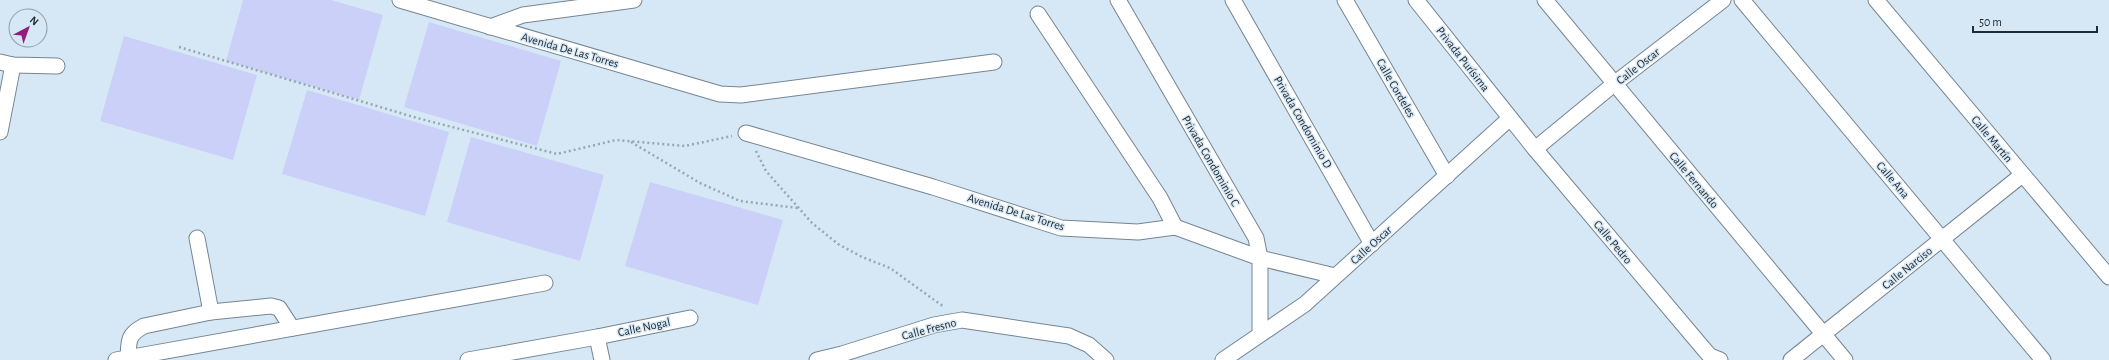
<svg xmlns="http://www.w3.org/2000/svg" width="2109" height="360" font-family="'Alegreya Sans',sans-serif">
<style>
.green{fill:#cbd0f9}
.lines{fill:none;stroke-linecap:round;stroke-linejoin:round}
.street-casing{stroke:#758592;stroke-width:17}
.path{stroke:#98a6b0;stroke-width:2.5;stroke-dasharray:2 3;stroke-linecap:butt}
.street{stroke:#fff;stroke-width:15}
.labels{text-anchor:middle;stroke-width:3;stroke-linejoin:round;paint-order:stroke}
.street-label{font-size:12px;fill:#242b30;stroke:#d6e8f6}
</style>
<rect width="100%" height="100%" fill="#d6e8f6"/>
<!-- green -->
<g class="green">
<polygon points="243,0 331,0 383,15 359,100 226,61"/>
<polygon points="429,22 561,61 537,146 404,107"/>
<polygon points="124,36 257,75 233,160 100,121"/>
<polygon points="307,90 449,132 425,216 282,174"/>
<polygon points="471,137 604,175 580,261 447,222"/>
<polygon points="650,182 783,220 758,305 625,266"/>
</g>
<g class="lines">
<defs>
<g id="street">
<polyline points="400,0 720,94 741,95 994,62"/>
<polyline points="1118,0 1256,238 1260,258 1260,334"/>
<polyline points="1233,0 1372,244"/>
<polyline points="1345,0 1447,176"/>
<polyline points="1416,0 1535,149 1703,348 1710,356 1720,360"/>
<polyline points="1545,0 1845,360"/>
<polyline points="1742,0 2043,360"/>
<polyline points="1876,0 2109,277"/>
<polyline points="1038,14 1160,198 1175,227"/>
<polyline points="490,27 523,15 634,0"/>
<polyline points="0,62 13,65 57,66"/>
<polyline points="0,132 13,65"/>
<polyline points="746,133 933,187 1061,228 1138,232 1175,227 1260,258 1335,276"/>
<polyline points="1535,149 1614,84 1723,0"/>
<polyline points="197,238 211,312"/>
<polyline points="597,337 602,360"/>
<path d="M128 358C129 341 127 335 144 326L211 312 271 306 279 308 292 328"/>
<polyline points="116,360 545,283"/>
<polyline points="468,360 597,337 690,318"/>
<polyline points="817,360 842,354 934,325 962,320 1069,336 1089,345 1106,360"/>
<polyline points="1223,360 1305,304 1509,119"/>
<polyline points="1791,360 2022,175"/>
</g>
</defs>
<!-- street casing -->
<use href="#street" class="street-casing"/>
<!-- path -->
<g class="path">
<polyline points="179,47 417,118 557,154 616,140 685,146 732,136"/>
<polyline points="631,142 700,183 740,201 798,208"/>
<polyline points="756,151 766,171 812,223 838,244 862,257 890,268 944,307"/>
</g>
<!-- street -->
<use href="#street" class="street"/>
</g>
<g class="labels">
<!-- street labels -->
<g class="street-label">
<text transform="translate(570 50) rotate(16)" y="4">Avenida De Las Torres</text>
<text transform="translate(1463 59) rotate(52)" y="4">Privada Purísima</text>
<text transform="translate(1638 66) rotate(-38)" y="4">Calle Oscar</text>
<text transform="translate(1396 88) rotate(60)" y="4">Calle Cordeles</text>
<text transform="translate(1303 122) rotate(60)" y="4">Privada Condominio D</text>
<text transform="translate(1992 139) rotate(50)" y="4">Calle Martín</text>
<text transform="translate(1211 161) rotate(60)" y="4">Privada Condominio C</text>
<text transform="translate(1694 180) rotate(50)" y="4">Calle Fernando</text>
<text transform="translate(1893 180) rotate(50)" y="4">Calle Ana</text>
<text transform="translate(1016 212) rotate(17)" y="4">Avenida De Las Torres</text>
<text transform="translate(1613 242) rotate(50)" y="4">Calle Pedro</text>
<text transform="translate(1371 245) rotate(-42)" y="4">Calle Oscar</text>
<text transform="translate(1907 268) rotate(-39)" y="4">Calle Narciso</text>
<text transform="translate(644 327) rotate(-12)" y="4">Calle Nogal</text>
<text transform="translate(929 329) rotate(-15)" y="4">Calle Fresno</text>
</g>
</g>
<!-- north arrow -->
<g transform="translate(28 28) rotate(41)"><circle r="19" fill="#d6e8f6" stroke="#8f9ca7"/>
<path d="M0-3L7 15L0 10L-7 15Z" fill="#951d79"/>
<text y="-6" font-size="11" font-weight="bold" text-anchor="middle" fill="#242b30">N</text>
</g>
<!-- scale -->
<path d="M1973 26v6h124v-6" fill="none" stroke="#242b30" stroke-width="2"/>
<text x="1979" y="26" font-size="12" fill="#242b30" stroke="#d6e8f6" stroke-width="3" paint-order="stroke">50 m</text>
</svg>
